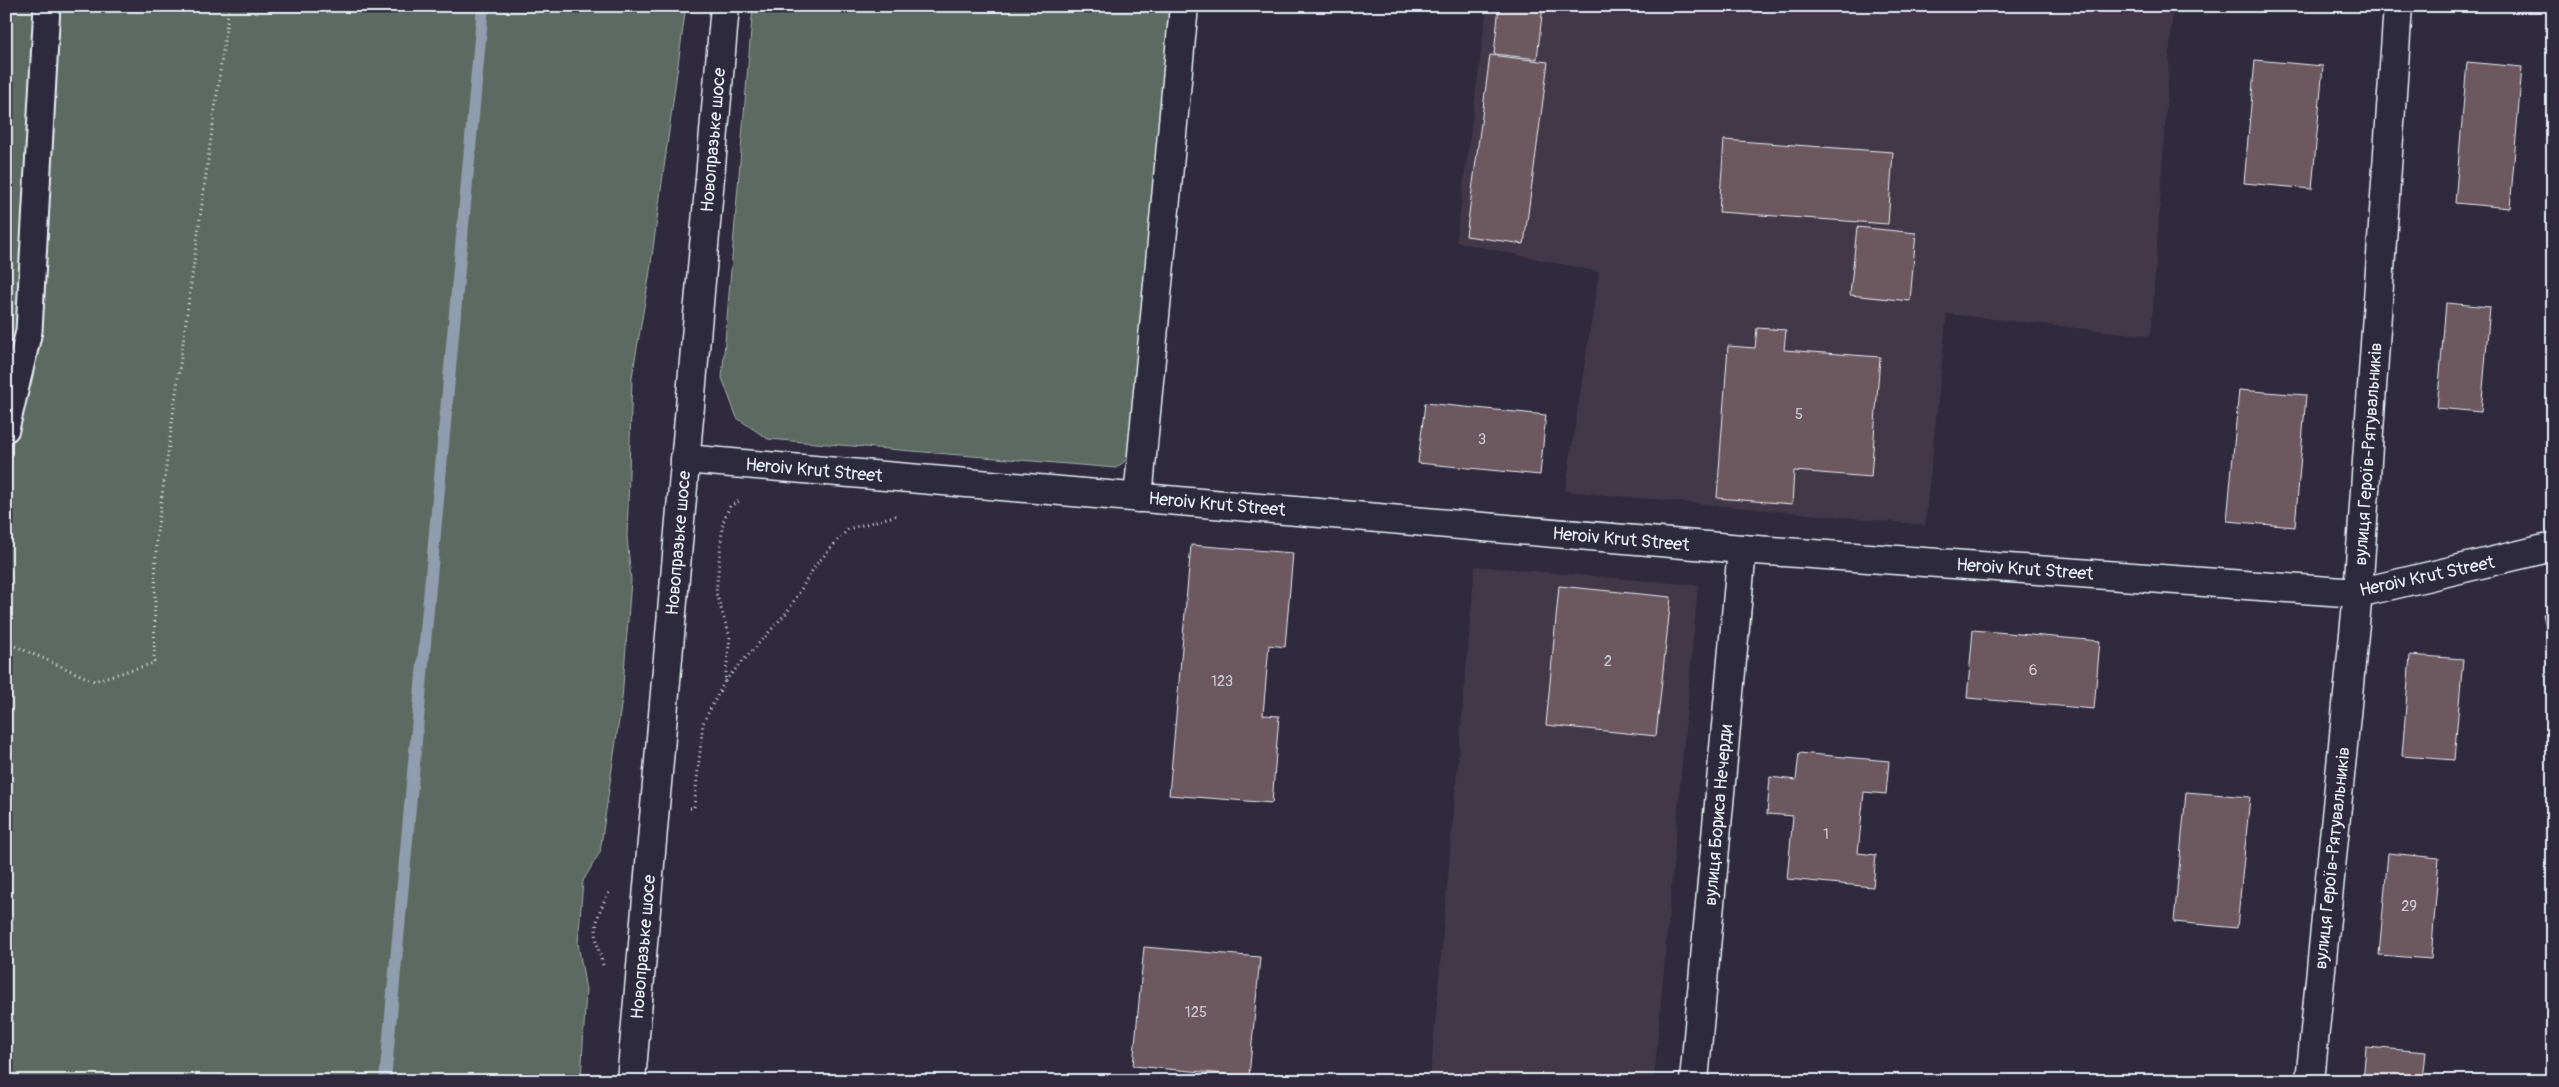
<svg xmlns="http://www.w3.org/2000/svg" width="2559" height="1087" font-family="Pangolin,sans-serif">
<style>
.built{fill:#423847}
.green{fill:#5b6b62;stroke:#a2aead}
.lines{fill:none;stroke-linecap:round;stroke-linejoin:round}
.stream{stroke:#8f9eaf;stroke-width:12}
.building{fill:#6e585e;stroke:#e8f1f8}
.lane-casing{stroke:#e8f1f8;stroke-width:29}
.street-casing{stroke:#e8f1f8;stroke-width:31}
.secondary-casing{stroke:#e8f1f8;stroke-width:31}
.path{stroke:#e8f1f8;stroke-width:3;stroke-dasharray:1 4;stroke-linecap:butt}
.lane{stroke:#2f2a3d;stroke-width:25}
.street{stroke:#2f2a3d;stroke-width:28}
.secondary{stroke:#2f2a3d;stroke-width:28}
.labels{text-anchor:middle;stroke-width:4;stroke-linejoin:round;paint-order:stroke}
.number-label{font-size:15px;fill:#cacbd2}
.street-label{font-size:18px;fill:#e8f1f8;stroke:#2f2a3d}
</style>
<rect width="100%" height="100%" fill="#2f2a3d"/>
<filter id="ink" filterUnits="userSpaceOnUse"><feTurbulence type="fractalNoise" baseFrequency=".02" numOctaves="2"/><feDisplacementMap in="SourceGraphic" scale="10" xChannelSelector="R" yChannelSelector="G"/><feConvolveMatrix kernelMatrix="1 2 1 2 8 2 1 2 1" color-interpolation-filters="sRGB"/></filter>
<g filter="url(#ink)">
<!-- built -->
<g class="built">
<polygon points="1487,6 2173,6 2151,336 1947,314 1925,525 1565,491 1599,272 1456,242"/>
<polygon points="1475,566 1698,585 1654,1081 1430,1081"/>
</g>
<!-- green -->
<g class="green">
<polygon points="6,6 686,6 649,278 632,377 627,537 631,580 622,699 600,852 583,881 578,943 586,990 581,1081 6,1081"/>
<polygon points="753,6 1171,6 1129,458 1116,468 768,439 737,418 722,378"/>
</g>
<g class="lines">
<!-- stream -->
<polyline class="stream" points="385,1081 483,6"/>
</g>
<!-- building -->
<g class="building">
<polygon points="1499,6 1543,6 1537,59 1494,54"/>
<polygon points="1490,55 1548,62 1524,244 1466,236"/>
<polygon points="2255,60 2323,66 2312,189 2244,183"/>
<polygon points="2467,62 2522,67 2510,208 2455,203"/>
<polygon points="1724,140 1893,152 1888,224 1719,212"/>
<polygon points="1857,227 1916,233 1910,301 1850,295"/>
<polygon points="2446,303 2490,307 2481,412 2437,408"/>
<polygon points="1757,328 1786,330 1784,350 1880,357 1871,477 1794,471 1792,504 1717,498 1728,346 1755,348"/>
<polygon points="2239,390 2306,395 2295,527 2227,521"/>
<polygon points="1425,403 1546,415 1540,475 1418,463"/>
<polygon points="1191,545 1293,553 1285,647 1269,645 1263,715 1279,716 1272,803 1169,795"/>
<polygon points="1559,586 1671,597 1656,736 1546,725"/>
<polygon points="2553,612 2553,659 2543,614"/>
<polygon points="1973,630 2100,641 2094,709 1967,698"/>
<polygon points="2410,655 2463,659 2454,760 2402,756"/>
<polygon points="1799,753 1889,761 1886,794 1864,792 1858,853 1876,855 1873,887 1787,879 1793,816 1767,814 1770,777 1796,780"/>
<polygon points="2186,792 2250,797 2237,928 2174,922"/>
<polygon points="2388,853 2439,858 2431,959 2379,955"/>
<polygon points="1144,947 1260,957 1249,1076 1133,1066"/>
<polygon points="2366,1047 2426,1052 2423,1081 2363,1081"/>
</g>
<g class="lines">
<defs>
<polyline id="lane" points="6,429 29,331 47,6"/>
<g id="street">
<polyline points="685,459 1742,549 2358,593 2553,547"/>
<polyline points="1138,498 1184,6"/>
<polyline points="1694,1081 1742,549"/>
<polyline points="2310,1081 2358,593 2398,6"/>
</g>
<polyline id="secondary" points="631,1081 725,6"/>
</defs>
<!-- lane casing -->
<use href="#lane" class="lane-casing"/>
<!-- street casing -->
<use href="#street" class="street-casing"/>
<!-- secondary casing -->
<use href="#secondary" class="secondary-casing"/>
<!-- path -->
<g class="path">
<polyline points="6,642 94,681 154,663 156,540 229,6"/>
<polyline points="725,681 788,611 815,566 848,529 898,515"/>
<polyline points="690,808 694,808 703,723 725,681 730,637 716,593 723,522 730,506 739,501"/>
<path d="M603 965C593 935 593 919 610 891"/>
</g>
<!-- lane -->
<use href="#lane" class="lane"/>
<!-- street -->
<use href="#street" class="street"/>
<!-- secondary -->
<use href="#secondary" class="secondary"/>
</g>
</g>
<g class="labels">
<!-- number labels -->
<g class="number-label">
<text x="1799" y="419">5</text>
<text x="1482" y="444">3</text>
<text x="1608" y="666">2</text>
<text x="2033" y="675">6</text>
<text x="1222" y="686">123</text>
<text x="1826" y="839">1</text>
<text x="2409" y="911">29</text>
<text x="1196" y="1017">125</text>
</g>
<!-- street labels -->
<g class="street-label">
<text transform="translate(713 140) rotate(-85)" y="6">Новопразьке шосе</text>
<text transform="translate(2368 454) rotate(-86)" y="6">вулиця Героїв-Рятувальників</text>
<text transform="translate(814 470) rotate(5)" y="6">Heroiv Krut Street</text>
<text transform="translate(1217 504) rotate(5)" y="6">Heroiv Krut Street</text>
<text transform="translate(1621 539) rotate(5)" y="6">Heroiv Krut Street</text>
<text transform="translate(678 543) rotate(-85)" y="6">Новопразьке шосе</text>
<text transform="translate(2025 569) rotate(4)" y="6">Heroiv Krut Street</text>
<text transform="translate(2427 576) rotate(-12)" y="6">Heroiv Krut Street</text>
<text transform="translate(1718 815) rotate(-85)" y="6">вулиця Бориса Нечерди</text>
<text transform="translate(2332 858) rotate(-84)" y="6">вулиця Героїв-Рятувальників</text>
<text transform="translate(643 947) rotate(-85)" y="6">Новопразьке шосе</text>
</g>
</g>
<!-- margin -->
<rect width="2559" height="1087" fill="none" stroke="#2f2a3d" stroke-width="25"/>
<rect x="12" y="12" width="2534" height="1062" fill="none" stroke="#e8f1f8" stroke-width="2" filter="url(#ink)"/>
</svg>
